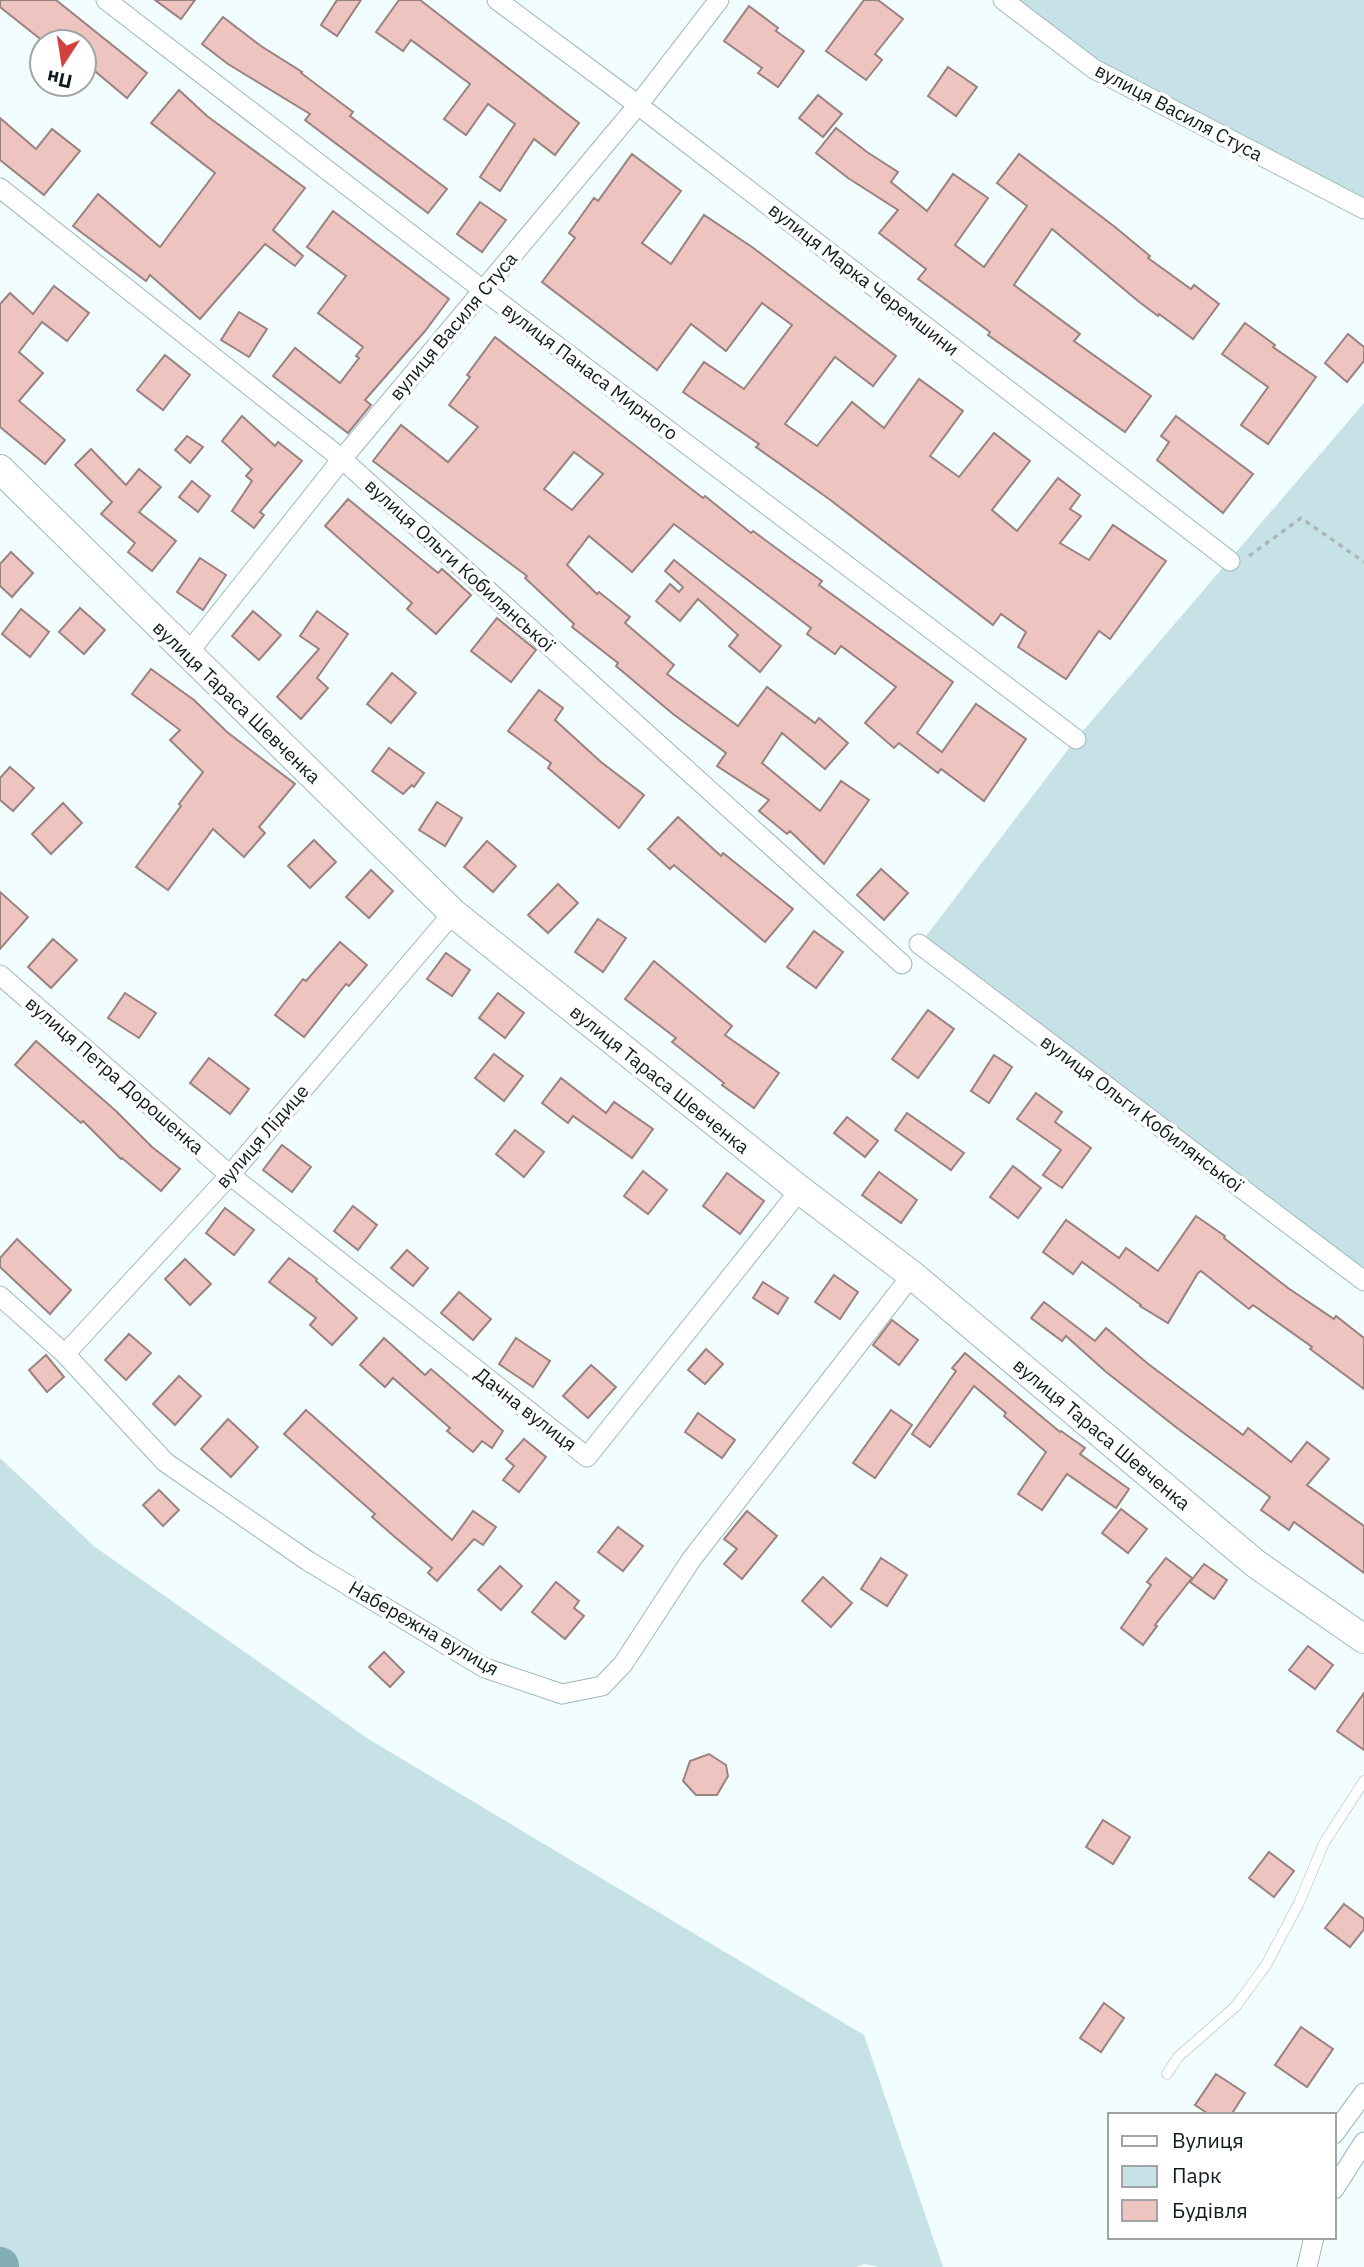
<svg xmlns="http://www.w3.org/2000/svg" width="1364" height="2267" font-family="'IBM Plex Sans',sans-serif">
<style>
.green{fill:#c7e2e6}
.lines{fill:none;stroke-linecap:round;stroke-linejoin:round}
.river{stroke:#83aeb4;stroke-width:38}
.building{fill:#edc4bf;stroke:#9a827f;stroke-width:2;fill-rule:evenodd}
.lane-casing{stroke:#9db8bc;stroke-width:11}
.street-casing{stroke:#9db8bc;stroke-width:21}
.secondary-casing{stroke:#9db8bc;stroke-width:30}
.path{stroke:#adb7b9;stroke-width:3.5;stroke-dasharray:5 5;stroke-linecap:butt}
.lane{stroke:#fff;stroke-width:10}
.street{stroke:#fff;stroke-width:19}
.secondary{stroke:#fff;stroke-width:28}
.labels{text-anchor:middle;stroke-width:7;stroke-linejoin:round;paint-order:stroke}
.street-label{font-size:19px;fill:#111b1d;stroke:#fff}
</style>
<rect width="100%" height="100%" fill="#f2fdff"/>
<!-- green -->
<g class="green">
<polygon points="1003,0 1364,0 1364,209 1094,69"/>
<polygon points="1364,403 1364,1281 920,944 1076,739"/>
<polygon points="0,1458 95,1547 370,1740 864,2035 943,2267 879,2267 864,2264 856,2267 0,2267"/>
</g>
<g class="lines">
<!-- river -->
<polyline class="river" points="0,2266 0,2267"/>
</g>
<!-- building -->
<g class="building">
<polygon points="0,0 56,0 147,73 127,98 84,62 84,42 44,42 0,7"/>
<polygon points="155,0 195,0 181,19"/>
<polygon points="337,0 361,0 337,36 321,25"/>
<polygon points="399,0 420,0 579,123 555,155 534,139 500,191 480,177 515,124 488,104 466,135 444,119 470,84 411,40 403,51 376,32"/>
<polygon points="864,0 878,0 903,19 875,54 882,60 866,80 826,51"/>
<polygon points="749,6 778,28 776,31 804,51 778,87 758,73 762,68 724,41"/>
<polygon points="223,17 261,46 302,72 301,73 353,112 350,116 447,189 428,213 305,120 310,114 228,64 202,44"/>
<polygon points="948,67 977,87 956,116 928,96"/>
<polygon points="179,90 207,116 305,188 273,230 303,256 295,266 265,244 200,319 150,275 146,281 73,226 98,194 160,247 215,173 151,123"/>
<polygon points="818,95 842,114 823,137 799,118"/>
<polygon points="0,118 36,149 52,129 80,151 44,195 0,160"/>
<polygon points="836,128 867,152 898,172 891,182 927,211 953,174 988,198 955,245 984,267 1027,206 997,183 1019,154 1115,227 1150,256 1148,258 1191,289 1194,285 1219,304 1193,339 1159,314 1158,316 1138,301 1052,229 1014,285 1080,334 1074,341 1151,396 1125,432 988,335 990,332 918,279 926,269 879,233 898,210 848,178 816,153"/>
<polygon points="632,154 681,191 642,243 671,264 704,215 752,247 896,356 873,386 835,357 785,424 817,446 852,402 884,428 919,379 963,411 930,456 959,477 994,433 1030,461 992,510 1017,531 1058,478 1080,495 1070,509 1081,516 1060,543 1089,560 1113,525 1166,561 1110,639 1099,631 1066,679 1018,647 1026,632 1001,614 993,625 829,499 756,447 759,444 683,392 704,362 744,389 792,325 762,303 726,351 691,324 657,370 542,282 575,238 569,233 594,198 598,201"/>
<polygon points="480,202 506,220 482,252 457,234"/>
<polygon points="333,211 449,299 425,331 365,400 371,405 348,433 273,376 295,348 340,383 359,358 356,356 363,347 318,313 346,276 307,247"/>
<polygon points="54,286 89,313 67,341 42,322 19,352 43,373 19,401 65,440 45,464 0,427 0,304 10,293 33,314"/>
<polygon points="239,312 267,329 249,357 221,340"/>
<polygon points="1245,323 1275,345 1273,347 1316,377 1268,444 1241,425 1268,387 1222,354"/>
<polygon points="1348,334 1364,347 1364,361 1347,382 1325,363"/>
<path d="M495 337 703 498 705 496 751 533 753 531 791 559 822 581 819 585 953 682 917 733 942 752 976 704 1026 739 984 801 941 769 938 773 899 743 894 748 865 723 896 687 841 646 835 654 807 634 811 628 674 524 632 572 589 536 567 565 597 594 599 592 630 617 625 623 674 665 667 674 738 726 767 687 815 723 819 718 848 743 825 769 782 733 762 763 820 811 841 781 869 800 824 864 790 831 787 834 759 811 769 800 717 766 726 753 673 714 616 666 618 663 572 627 574 624 525 578 527 576 373 461 401 425 448 462 478 427 449 405 470 377 467 375ZM574 452 603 474 572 510 544 489Z"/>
<polygon points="165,355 190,375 163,410 137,390"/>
<polygon points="242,416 275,446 278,442 302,461 260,512 264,515 254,528 232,511 252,481 246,476 252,469 222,441"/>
<polygon points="1176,416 1253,474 1223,513 1157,460 1169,442 1161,436"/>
<polygon points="187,436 203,447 190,463 175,450"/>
<polygon points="91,449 126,485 139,469 161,487 139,512 176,541 152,571 128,552 135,543 101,514 112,502 75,465"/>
<polygon points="192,481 210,496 198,512 179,497"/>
<polygon points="348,499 438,573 442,569 471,595 436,634 407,609 412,603 325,526"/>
<polygon points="11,552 33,573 12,597 0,586 0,564"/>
<polygon points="200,558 226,575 203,610 177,592"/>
<polygon points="674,560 781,646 760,672 729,646 738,635 698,599 680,621 656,601 670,584 679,592 683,587 665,571"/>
<polygon points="80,608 105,630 84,654 59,632"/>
<polygon points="21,609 49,632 30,657 2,634"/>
<polygon points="253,611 281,635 259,660 232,636"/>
<polygon points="317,611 348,634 317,678 328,688 301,719 277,697 319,649 300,636"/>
<polygon points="497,618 536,650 511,682 471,651"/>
<polygon points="151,669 194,700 227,732 295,784 259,827 265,833 244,857 213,829 168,890 136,867 181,806 179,804 203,772 170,740 180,730 132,694"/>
<polygon points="392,673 416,693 391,723 367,704"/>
<polygon points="539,690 563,708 555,720 601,762 644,795 619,828 548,768 551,763 508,731"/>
<polygon points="389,748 424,773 414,787 412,785 403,794 372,771"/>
<polygon points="10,767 34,788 13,811 0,800 0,778"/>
<polygon points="437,802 462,818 445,846 419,830"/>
<polygon points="63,803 82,823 51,854 32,834"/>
<polygon points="678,817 721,856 723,853 793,909 765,942 674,865 670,869 648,849"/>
<polygon points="314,840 336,862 310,888 288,866"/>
<polygon points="487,841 516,866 493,892 464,867"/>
<polygon points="881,869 908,893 884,920 857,895"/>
<polygon points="371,870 393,891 369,918 346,897"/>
<polygon points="558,884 578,903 548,933 528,915"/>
<polygon points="0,892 28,917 0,949"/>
<polygon points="598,919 626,938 603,972 575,952"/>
<polygon points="814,931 843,952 816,988 787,967"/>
<polygon points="53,939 77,960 51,988 28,967"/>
<polygon points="340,942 367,965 349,986 346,984 304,1037 275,1015 303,979 306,981"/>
<polygon points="446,953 470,970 452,996 427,979"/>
<polygon points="654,961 732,1026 725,1035 779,1073 754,1108 722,1085 724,1083 672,1042 676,1038 625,999"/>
<polygon points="125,993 156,1013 139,1038 108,1018"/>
<polygon points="498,993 524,1013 505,1038 479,1018"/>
<polygon points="928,1010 954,1029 918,1078 892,1059"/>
<polygon points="36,1041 116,1111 152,1147 180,1169 161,1191 122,1158 121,1159 83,1121 81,1123 15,1065"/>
<polygon points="494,1054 523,1076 504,1101 475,1078"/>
<polygon points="994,1055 1012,1067 989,1103 971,1091"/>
<polygon points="209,1058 249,1089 230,1114 190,1083"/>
<polygon points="561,1078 606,1113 614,1102 653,1129 632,1158 573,1116 568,1123 542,1103"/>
<polygon points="1036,1093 1062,1112 1055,1122 1091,1148 1062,1188 1043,1175 1061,1150 1017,1119"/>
<polygon points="907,1113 964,1153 951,1170 895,1130"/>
<polygon points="847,1117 878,1141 865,1157 834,1133"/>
<polygon points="515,1130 544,1152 524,1177 496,1154"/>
<polygon points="282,1145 311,1167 292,1192 263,1170"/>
<polygon points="1013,1166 1041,1188 1018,1218 990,1197"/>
<polygon points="643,1171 667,1190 648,1214 624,1196"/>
<polygon points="879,1172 917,1200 901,1223 862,1195"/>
<polygon points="727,1173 764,1201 740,1234 703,1206"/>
<polygon points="353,1206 377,1225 358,1250 334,1231"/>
<polygon points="225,1208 254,1230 234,1255 206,1233"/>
<polygon points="1196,1216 1225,1236 1224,1238 1288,1288 1334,1319 1336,1316 1364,1338 1364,1389 1310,1349 1312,1347 1253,1305 1249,1309 1201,1271 1198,1273 1168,1323 1140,1306 1141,1305 1082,1262 1073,1274 1043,1252 1066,1220 1119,1258 1126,1248 1158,1271"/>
<polygon points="17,1239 71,1290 50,1314 0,1267 0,1258"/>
<polygon points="407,1250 428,1268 413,1286 391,1268"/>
<polygon points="289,1258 317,1279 316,1281 357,1318 332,1345 310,1325 316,1318 269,1282"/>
<polygon points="185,1259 211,1284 190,1305 165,1279"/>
<polygon points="834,1275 858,1292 840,1319 815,1302"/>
<polygon points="763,1282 788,1298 778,1314 753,1298"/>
<polygon points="459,1292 491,1319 473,1340 441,1313"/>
<polygon points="1044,1302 1095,1341 1106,1328 1147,1363 1243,1435 1248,1428 1291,1462 1307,1442 1329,1459 1307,1485 1364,1526 1364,1573 1294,1522 1289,1530 1261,1510 1270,1497 1177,1428 1105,1371 1066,1336 1062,1341 1031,1318"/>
<polygon points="892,1320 918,1340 899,1365 873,1345"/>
<polygon points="129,1334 151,1353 126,1380 105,1360"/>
<polygon points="384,1338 425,1375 431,1369 503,1431 492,1448 482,1441 473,1452 447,1431 450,1428 393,1378 385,1387 360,1365"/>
<polygon points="516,1338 550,1361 533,1387 499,1364"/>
<polygon points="706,1349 723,1364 705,1384 688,1370"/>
<polygon points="965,1353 1060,1432 1061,1431 1085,1448 1080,1454 1129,1489 1116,1508 1067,1474 1042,1510 1018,1494 1046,1452 1004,1416 1006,1413 974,1386 930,1447 912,1434 956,1371 952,1368"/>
<polygon points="46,1355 64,1377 47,1392 29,1370"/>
<polygon points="591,1365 616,1387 588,1418 563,1396"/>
<polygon points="179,1376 201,1396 175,1425 153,1404"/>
<polygon points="306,1410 452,1540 473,1511 496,1527 483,1545 474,1539 437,1581 428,1573 432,1568 396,1538 372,1517 375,1514 284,1434"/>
<polygon points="891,1410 912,1425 875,1478 853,1463"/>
<polygon points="698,1413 735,1440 722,1458 685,1432"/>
<polygon points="228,1419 258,1447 231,1477 201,1449"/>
<polygon points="524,1439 546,1457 519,1492 503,1480 514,1466 506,1459"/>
<polygon points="159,1490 179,1510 163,1526 143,1505"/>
<polygon points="1121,1509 1147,1529 1128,1553 1102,1533"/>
<polygon points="747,1511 777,1536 742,1579 724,1564 737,1549 724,1539"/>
<polygon points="618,1527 643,1546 623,1571 598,1552"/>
<polygon points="881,1558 907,1575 887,1606 861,1589"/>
<polygon points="1166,1558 1192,1578 1155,1625 1157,1626 1143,1645 1121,1628 1151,1585 1147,1582"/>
<polygon points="1204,1564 1227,1580 1214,1599 1190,1582"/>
<polygon points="500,1566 522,1586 501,1610 478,1590"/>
<polygon points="823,1577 852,1603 831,1627 802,1601"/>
<polygon points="556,1582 579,1601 574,1608 584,1616 565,1639 532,1612"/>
<polygon points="1308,1646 1333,1665 1315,1689 1289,1670"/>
<polygon points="384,1652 404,1672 390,1687 369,1667"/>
<polygon points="1364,1693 1364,1750 1337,1731"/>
<polygon points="709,1754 726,1765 728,1776 717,1795 696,1795 683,1781 690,1761"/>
<polygon points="1103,1820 1130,1837 1113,1864 1086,1847"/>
<polygon points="1269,1852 1294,1871 1274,1897 1249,1878"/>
<polygon points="1344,1904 1364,1919 1364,1929 1350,1947 1325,1928"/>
<polygon points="1104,2003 1124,2018 1101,2052 1080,2038"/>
<polygon points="1301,2027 1333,2049 1307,2087 1275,2065"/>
<polygon points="1216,2074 1245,2093 1231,2115 1210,2115 1195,2105"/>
</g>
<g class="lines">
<defs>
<polyline id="lane" points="1167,2074 1178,2057 1236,2006 1266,1965 1299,1903 1324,1843 1364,1781"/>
<g id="street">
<polyline points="106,0 483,290 1076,739"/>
<polyline points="497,0 638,105 1230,561"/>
<polyline points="1003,0 1094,69 1364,209"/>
<polyline points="0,188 342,459 902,964"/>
<polyline points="188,653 342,459 638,105 719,0"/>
<polyline points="919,944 1364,1281"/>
<polyline points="0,975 230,1175 587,1457 800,1190"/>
<polyline points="0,1296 65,1354 165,1462 308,1561 485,1668 562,1694 602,1686 623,1664 691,1560 912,1275"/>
<polyline points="65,1354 230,1175 453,913"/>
<polyline points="1334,2134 1364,2093"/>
<polyline points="1334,2189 1364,2142"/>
<polyline points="1307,2267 1314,2237"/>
</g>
<polyline id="secondary" points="0,469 453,913 800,1190 912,1275 1256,1564 1364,1639"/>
</defs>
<!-- lane casing -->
<use href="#lane" class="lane-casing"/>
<!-- street casing -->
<use href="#street" class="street-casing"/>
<!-- secondary casing -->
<use href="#secondary" class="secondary-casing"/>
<!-- path -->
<polyline class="path" points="1249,556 1301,518 1364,562"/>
<!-- lane -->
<use href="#lane" class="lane"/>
<!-- street -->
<use href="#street" class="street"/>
<!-- secondary -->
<use href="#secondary" class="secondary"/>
</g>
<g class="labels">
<!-- street labels -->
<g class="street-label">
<text transform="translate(1179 112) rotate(28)" y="7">вулиця Василя Стуса</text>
<text transform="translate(864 279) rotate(38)" y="7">вулиця Марка Черемшини</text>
<text transform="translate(453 326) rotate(-50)" y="7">вулиця Василя Стуса</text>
<text transform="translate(590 371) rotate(37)" y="7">вулиця Панаса Мирного</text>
<text transform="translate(460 565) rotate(42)" y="7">вулиця Ольги Кобилянської</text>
<text transform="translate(237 702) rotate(44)" y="7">вулиця Тараса Шевченка</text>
<text transform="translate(115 1075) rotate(41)" y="7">вулиця Петра Дорошенка</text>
<text transform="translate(660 1079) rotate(39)" y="7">вулиця Тараса Шевченка</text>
<text transform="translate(1142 1113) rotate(37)" y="7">вулиця Ольги Кобилянської</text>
<text transform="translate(262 1136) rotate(-49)" y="7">вулиця Лідице</text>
<text transform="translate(526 1409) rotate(38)" y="7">Дачна вулиця</text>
<text transform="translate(1102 1434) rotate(40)" y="7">вулиця Тараса Шевченка</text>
<text transform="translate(424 1628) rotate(30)" y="7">Набережна вулиця</text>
</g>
</g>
<!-- legend -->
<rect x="1108" y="2113" width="228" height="126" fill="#ffffff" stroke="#a0a4a5" stroke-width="2"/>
<rect x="1122" y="2136" width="35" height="10" fill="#ffffff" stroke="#a0a4a5" stroke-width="2"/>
<text x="1172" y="2148" font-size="21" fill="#111b1d">Вулиця</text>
<rect x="1122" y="2166" width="35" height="21" fill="#c7e2e6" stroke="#a0a4a5" stroke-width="2"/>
<text x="1172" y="2183" font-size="21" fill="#111b1d">Парк</text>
<rect x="1122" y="2200" width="35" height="21" fill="#edc4bf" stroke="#a0a4a5" stroke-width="2"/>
<text x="1172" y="2218" font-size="21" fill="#111b1d">Будівля</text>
<!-- north arrow -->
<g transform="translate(63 63) rotate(192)"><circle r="33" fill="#ffffff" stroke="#a0a4a5" stroke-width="2"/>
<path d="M0-5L12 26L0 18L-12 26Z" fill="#d1423d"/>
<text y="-10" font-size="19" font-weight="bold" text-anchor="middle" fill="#111b1d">Пн</text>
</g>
</svg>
